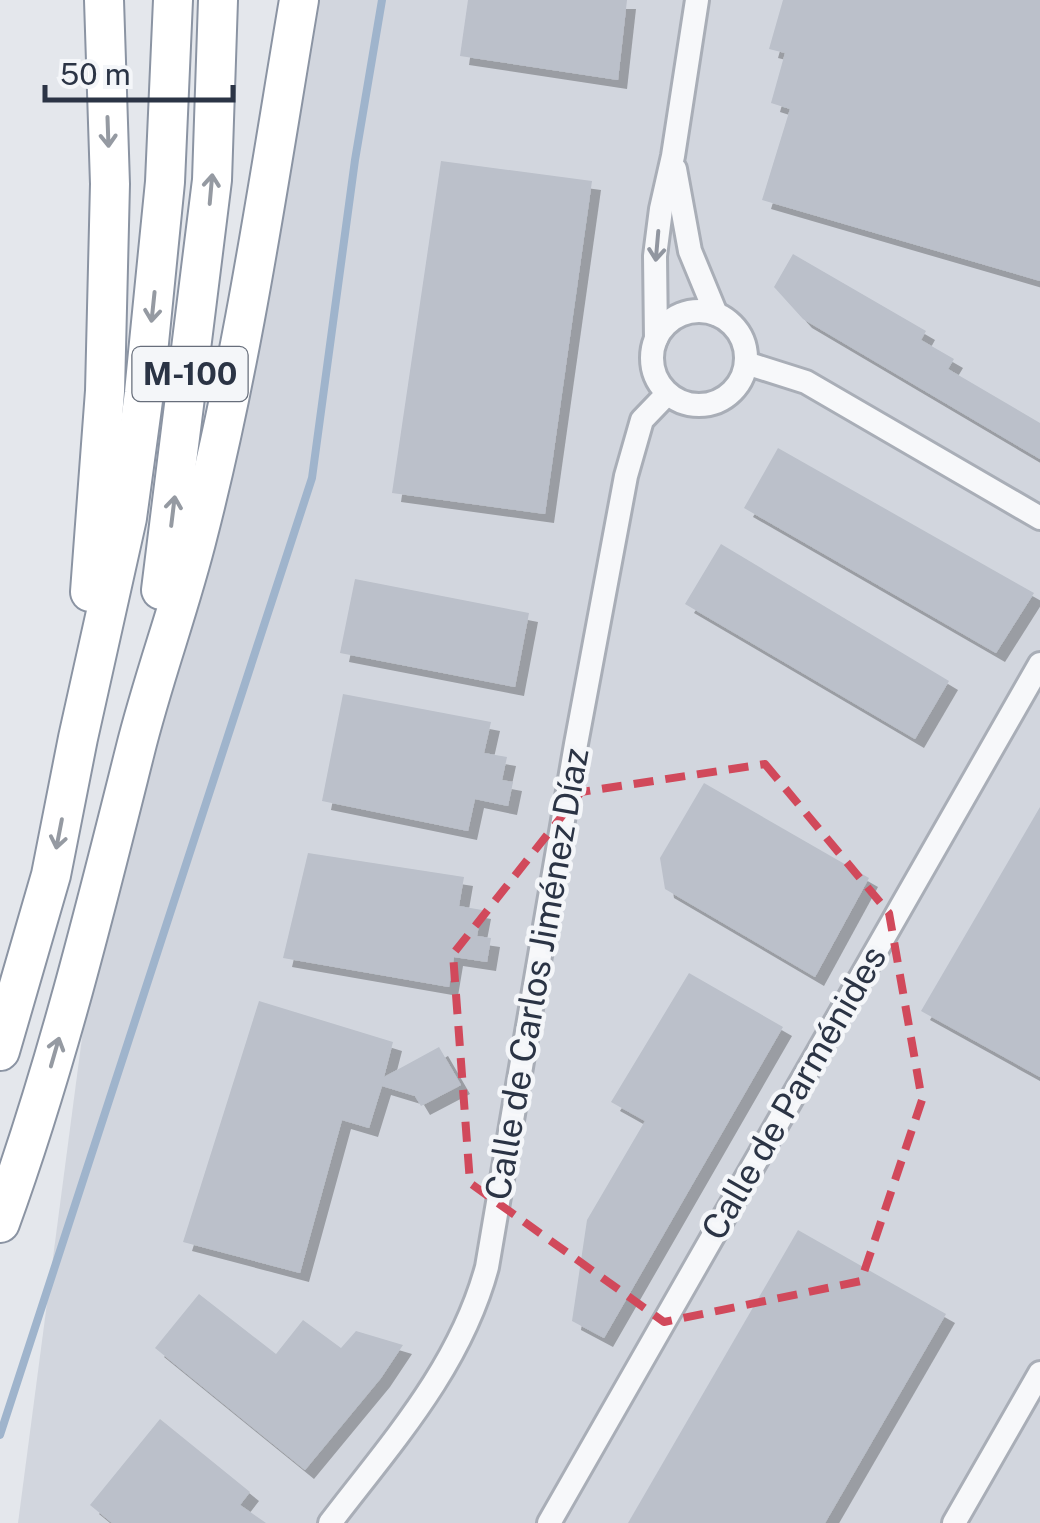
<svg xmlns="http://www.w3.org/2000/svg" width="1040" height="1523" font-family="'Public Sans',sans-serif">
<style>
.built{fill:#d2d6de}
.lines{fill:none;stroke-linecap:round;stroke-linejoin:round}
.stream{stroke:#9fb4cc;stroke-width:8}
.building{fill:#bbc0ca;filter:url(#shadow)}
.minor-casing{stroke:#a9aeb7;stroke-width:28}
.trunk-casing{stroke:#8b94a3;stroke-width:42}
.minor{stroke:#f7f8fa;stroke-width:22}
.trunk{stroke:#fff;stroke-width:38}
.oneway{stroke:#959aa2}
.oneway2{stroke:#9196a0}
.marked{fill:none;stroke:#d1495b;stroke-width:8;stroke-dasharray:20 12;stroke-linejoin:round}
.labels{text-anchor:middle;stroke-width:9;stroke-linejoin:round;paint-order:stroke}
.shield{fill:#f4f6f9;stroke:#676e7b;stroke-width:2.5}
.shield-label{font-size:32px;font-weight:bold;fill:#2b3445}
.street-label{font-size:35px;fill:#2b3445;stroke:#f4f6f9}
</style>
<defs>
<filter id="shadow"><feDropShadow dx="9" dy="9" stdDeviation="0" flood-color="#0004"/></filter>
</defs>
<rect width="100%" height="100%" fill="#e4e7ec"/>
<!-- built -->
<polygon class="built" points="299,0 1040,0 1040,1523 18,1523 102,886"/>
<g class="lines">
<!-- stream -->
<polyline class="stream" points="0,1435 312,478 355,160 382,0"/>
</g>
<!-- building -->
<g class="building">
<polygon points="468,0 627,0 618,80 460,56"/>
<polygon points="783,0 1040,0 1040,281 762,200 790,109 771,103 785,53 769,49"/>
<polygon points="441,161 592,181 545,514 392,493"/>
<polygon points="793,254 926,331 921,340 954,359 948,369 1040,423 1040,459 803,319 774,287"/>
<polygon points="778,448 1034,593 996,653 744,508"/>
<polygon points="721,544 949,681 915,739 685,604"/>
<polygon points="355,579 529,613 515,687 340,653"/>
<polygon points="343,694 491,722 484,753 507,757 502,780 513,782 508,806 475,799 468,831 322,801"/>
<polygon points="704,783 869,878 815,977 665,889 660,858"/>
<polygon points="1040,807 1040,1077 921,1011"/>
<polygon points="308,853 464,877 459,906 482,910 477,936 491,938 487,962 454,957 449,987 283,958"/>
<polygon points="689,973 783,1027 604,1338 572,1321 587,1220 645,1121 611,1102"/>
<polygon points="259,1001 393,1042 384,1077 439,1047 461,1085 421,1106 415,1096 382,1086 369,1128 342,1120 300,1273 183,1242"/>
<polygon points="798,1230 946,1314 825,1523 628,1523"/>
<polygon points="199,1294 276,1354 303,1320 341,1348 356,1331 403,1345 381,1378 305,1470 155,1348"/>
<polygon points="160,1419 250,1492 240,1505 266,1523 112,1523 90,1505"/>
</g>
<g class="lines">
<defs>
<g id="minor">
<polyline points="675,169 690,251 716,314"/>
<circle cx="699" cy="358" r="47"/>
<polyline points="656,339 655,256 661,209 673,156 697,0"/>
<polyline points="746,363 806,382 1040,518"/>
<path d="M330 1523C392 1442 460 1367 487 1267L576 744 626 476 642 420 667 394"/>
<polyline points="549,1523 1040,664"/>
<polyline points="954,1523 1040,1373"/>
</g>
<g id="trunk">
<polyline points="161,590 212,180 218,0"/>
<polyline points="90,592 105,391 110,184 104,0"/>
<polyline points="0,1051 51,875 78,738 127,518 144,393 165,182 173,0"/>
<path d="M0 1223C56 1069 95 910 135 751 153 678 180 607 198 534 243 359 269 178 299 0"/>
</g>
</defs>
<!-- minor casing -->
<use href="#minor" class="minor-casing"/>
<!-- trunk casing -->
<use href="#trunk" class="trunk-casing"/>
<!-- minor -->
<use href="#minor" class="minor"/>
<!-- trunk -->
<use href="#trunk" class="trunk"/>
</g>
<!-- one-way arrows -->
<defs><path id="oneway-shaft" d="M-6 0H5M1.5-3L5.5 0L1.5 3" fill="none" stroke-width="1.6" stroke-linecap="round" stroke-linejoin="round" transform="scale(2.5)"/></defs>
<g class="oneway">
<use href="#oneway-shaft" transform="translate(108 132) rotate(88)"/>
<use href="#oneway-shaft" transform="translate(211 189) rotate(-85)"/>
<use href="#oneway-shaft" transform="translate(153 307) rotate(96)"/>
<use href="#oneway-shaft" transform="translate(173 511) rotate(-83)"/>
<use href="#oneway-shaft" transform="translate(59 834) rotate(101)"/>
<use href="#oneway-shaft" transform="translate(55 1052) rotate(-74)"/>
</g>
<use class="oneway2" href="#oneway-shaft" transform="translate(657 246) rotate(95)"/>
<!-- marked area -->
<path class="marked" d="M765 764 889 913 922 1100 861 1281 664 1322 470 1183 453 954 581 792Z"/>
<g class="labels">
<!-- shield labels -->
<rect class="shield" x="132.5" y="347" width="115" height="54" rx="8"/>
<g class="shield-label">
<text x="190" y="385">M-100</text>
</g>
<!-- street labels -->
<g class="street-label">
<text transform="translate(537 974) rotate(-80)" y="12">Calle de Carlos Jiménez Díaz</text>
<text transform="translate(794 1093) rotate(-60)" y="12">Calle de Parménides</text>
</g>
</g>
<!-- scale -->
<path d="M45 85v15h188v-15" fill="none" stroke="#2b3445" stroke-width="5"/>
<text x="60" y="85" font-size="30" fill="#2b3445" stroke="#f4f6f9" stroke-width="8" paint-order="stroke">50 m</text>
</svg>
